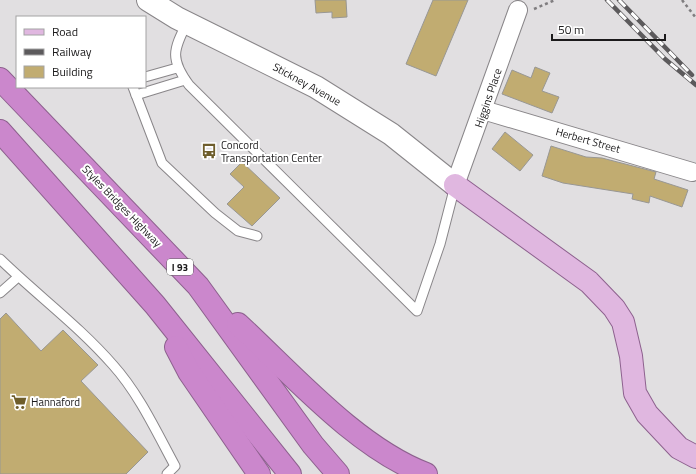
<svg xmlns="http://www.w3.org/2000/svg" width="696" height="474" font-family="'Titillium Web',sans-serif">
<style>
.building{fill:#c1ac71;stroke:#989794}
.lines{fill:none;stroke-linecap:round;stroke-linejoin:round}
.lane-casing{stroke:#898689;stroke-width:11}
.street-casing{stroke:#898689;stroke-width:20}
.secondary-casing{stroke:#898689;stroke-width:24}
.primary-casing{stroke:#8d618e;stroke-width:24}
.highway-casing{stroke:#8d618e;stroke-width:24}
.path{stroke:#7f7d7f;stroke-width:2.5;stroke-dasharray:3 3;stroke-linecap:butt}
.lane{stroke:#fff;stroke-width:9}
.street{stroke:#fff;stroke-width:18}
.secondary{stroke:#fff;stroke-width:22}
.primary{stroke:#e0b7e0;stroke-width:22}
.highway{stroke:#cb87cc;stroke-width:22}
.rail-casing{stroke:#5c5a5c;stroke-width:4.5}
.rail{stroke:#fff;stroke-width:3;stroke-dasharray:9;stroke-linecap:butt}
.labels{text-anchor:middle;stroke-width:4;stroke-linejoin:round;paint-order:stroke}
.shield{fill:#fff;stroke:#5f5f5f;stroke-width:1}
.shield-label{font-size:10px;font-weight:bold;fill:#1b1a1b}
.street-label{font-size:11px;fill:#1b1a1b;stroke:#fff}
.poi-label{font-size:11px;fill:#1b1a1b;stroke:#fff;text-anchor:start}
</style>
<rect width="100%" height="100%" fill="#e1dfe1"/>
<!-- building -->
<g class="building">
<polygon points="315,0 346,0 347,17 332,18 332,12 316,13"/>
<polygon points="433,0 468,0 436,76 406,64"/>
<polygon points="535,67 550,73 542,91 559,97 552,113 502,94 512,70 531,78"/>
<polygon points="505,132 533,155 520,171 492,149"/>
<polygon points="551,146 586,157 602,158 656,172 654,179 688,190 682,207 650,196 649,203 632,199 633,194 563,183 542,176"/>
<polygon points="242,162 280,198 252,226 227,204 244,187 230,174"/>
<polygon points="6,313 41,351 63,330 98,365 81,381 148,452 126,474 0,474 0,319"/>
</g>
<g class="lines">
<defs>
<g id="lane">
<path d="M187 23C173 50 170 59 189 85L417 311 440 244 455 186"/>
<polyline points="145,77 177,68"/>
<polyline points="133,87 162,163 215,213 238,231 257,236"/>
<polyline points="136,95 185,80"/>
<path d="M0 259C37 295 79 326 113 365 139 394 156 431 175 466L167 474"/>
<polyline points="0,293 18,277"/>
</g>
<g id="street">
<polyline points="483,110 692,172"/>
<polyline points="455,185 518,10"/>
</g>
<polyline id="secondary" points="148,0 177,18 316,87 391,134 455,185"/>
<polyline id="primary" points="455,185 589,282 614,308 623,322 631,356 635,393 647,414 679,448 696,457"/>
<g id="highway">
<polyline points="0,79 198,286 313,445 338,474"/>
<polyline points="0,131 155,305 290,474"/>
<path d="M238 324C292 374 357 448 426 474"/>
<polyline points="176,347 189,372 259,474"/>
</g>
</defs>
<!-- lane casing -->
<use href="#lane" class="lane-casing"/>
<!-- street casing -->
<use href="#street" class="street-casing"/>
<!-- secondary casing -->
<use href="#secondary" class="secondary-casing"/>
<!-- primary casing -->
<use href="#primary" class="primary-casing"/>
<!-- highway casing -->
<use href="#highway" class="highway-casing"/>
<!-- path -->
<g class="path">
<polyline points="682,0 696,18"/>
<polyline points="534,9 555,0"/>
</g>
<!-- lane -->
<use href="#lane" class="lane"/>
<!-- street -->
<use href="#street" class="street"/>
<!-- secondary -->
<use href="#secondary" class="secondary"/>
<!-- primary -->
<use href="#primary" class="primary"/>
<!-- highway -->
<use href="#highway" class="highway"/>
<defs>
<g id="rail">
<polyline points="607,0 665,59 696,85"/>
<polyline points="619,0 692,75"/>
</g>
</defs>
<!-- rail casing -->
<use href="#rail" class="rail-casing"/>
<!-- rail -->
<use href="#rail" class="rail"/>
</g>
<!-- icons -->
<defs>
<symbol id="bus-bare" viewBox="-9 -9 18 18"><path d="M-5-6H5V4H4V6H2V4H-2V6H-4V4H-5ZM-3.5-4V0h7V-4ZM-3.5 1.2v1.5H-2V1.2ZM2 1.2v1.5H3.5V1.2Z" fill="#6e5d2b" stroke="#fff" stroke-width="2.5" paint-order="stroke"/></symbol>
<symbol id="supermarket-bare" viewBox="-9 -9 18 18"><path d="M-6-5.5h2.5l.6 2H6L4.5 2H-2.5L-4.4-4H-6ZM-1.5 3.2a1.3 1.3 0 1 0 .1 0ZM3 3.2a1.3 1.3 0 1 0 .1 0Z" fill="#6e5d2b" stroke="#fff" stroke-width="2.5" paint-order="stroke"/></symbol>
</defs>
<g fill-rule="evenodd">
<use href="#bus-bare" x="198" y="140" width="22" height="22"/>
<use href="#supermarket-bare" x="8" y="391" width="22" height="22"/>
</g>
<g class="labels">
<!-- shield labels -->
<rect class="shield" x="167" y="259" width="26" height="16" rx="3"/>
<g class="shield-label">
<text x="180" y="271">I 93</text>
</g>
<!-- street labels -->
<g class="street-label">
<text transform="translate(307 84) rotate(29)" y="4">Stickney Avenue</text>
<text transform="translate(488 98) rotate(-71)" y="4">Higgins Place</text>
<text transform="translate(588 140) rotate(16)" y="4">Herbert Street</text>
<text transform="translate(122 206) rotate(46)" y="4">Styles Bridges Highway</text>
</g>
<!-- poi labels -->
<g class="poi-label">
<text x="221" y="149">Concord<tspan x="221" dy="13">Transportation Center</tspan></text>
<text x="31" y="406">Hannaford</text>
</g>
</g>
<!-- legend -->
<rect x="16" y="16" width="130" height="72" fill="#ffffff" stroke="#a4a3a4"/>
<rect x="24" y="29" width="20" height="6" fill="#e0b7e0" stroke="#a4a3a4"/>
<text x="52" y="36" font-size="12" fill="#1b1a1b">Road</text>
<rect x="24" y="49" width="20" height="6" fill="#5c5a5c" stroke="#a4a3a4"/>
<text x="52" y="56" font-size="12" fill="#1b1a1b">Railway</text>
<rect x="24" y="66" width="20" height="12" fill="#c1ac71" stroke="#a4a3a4"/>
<text x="52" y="76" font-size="12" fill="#1b1a1b">Building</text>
<!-- scale -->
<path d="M552 34v6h113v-6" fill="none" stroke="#1b1a1b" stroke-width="2"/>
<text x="558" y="34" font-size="12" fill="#1b1a1b" stroke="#ffffff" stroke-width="3" paint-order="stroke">50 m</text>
</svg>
